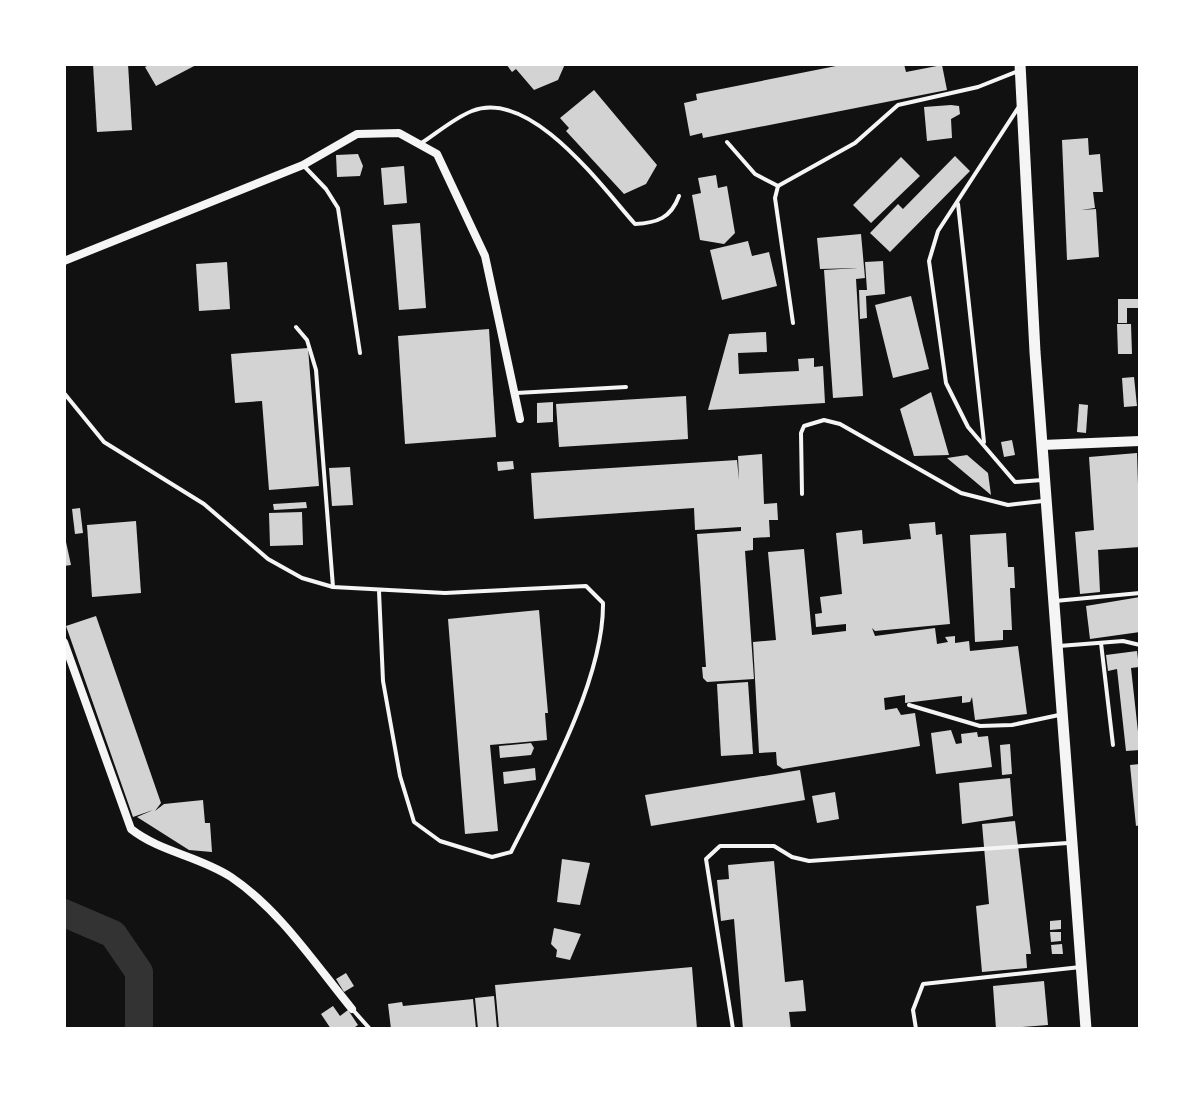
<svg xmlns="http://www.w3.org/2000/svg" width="1204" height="1093" font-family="Inter,sans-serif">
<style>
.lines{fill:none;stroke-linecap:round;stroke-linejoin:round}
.river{stroke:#333;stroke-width:28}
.building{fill:#d3d3d3}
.service{stroke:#f5f5f5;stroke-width:4}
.minor{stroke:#f5f5f5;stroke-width:8}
.tertiary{stroke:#f5f5f5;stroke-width:10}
.secondary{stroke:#f5f5f5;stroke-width:11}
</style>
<rect width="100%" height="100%" fill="#111"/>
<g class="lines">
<!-- river -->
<polyline class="river" points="64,913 113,934 139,972 139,1029"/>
</g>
<!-- building -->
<g class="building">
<polygon points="93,64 128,64 132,130 97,132"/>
<polygon points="151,64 198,64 156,86 145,67"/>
<polygon points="506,64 565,64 558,80 534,90 516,69 512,72"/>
<polygon points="846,64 904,64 906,72 942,65 947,90 703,138 702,133 690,136 684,103 697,100 696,94"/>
<polygon points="594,90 657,165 646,184 624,194 566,131 569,128 560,118"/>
<polygon points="951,105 959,106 960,114 951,119 952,138 927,141 924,107"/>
<polygon points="1088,138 1089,155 1100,154 1103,192 1093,192 1095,208 1081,210 1096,209 1099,257 1067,260 1062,140"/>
<polygon points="358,154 363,166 360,176 337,177 336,155"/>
<polygon points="955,156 970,171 890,252 870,233 898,204 903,209"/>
<polygon points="901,157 920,176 871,223 853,205"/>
<polygon points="404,166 407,203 384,205 381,168"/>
<polygon points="716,175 718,188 727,186 735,233 724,244 700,240 692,195 701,193 698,178"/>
<polygon points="420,223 426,308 399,310 392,225"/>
<polygon points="861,234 865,278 856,279 863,396 833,398 824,270 858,268 820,269 817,238"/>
<polygon points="748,241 752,256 769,252 777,286 722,300 710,250"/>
<polygon points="883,261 885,294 866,296 867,318 860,319 859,290 867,290 865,262"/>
<polygon points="227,262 230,309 199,311 196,264"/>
<polygon points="911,296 929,369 893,378 875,305"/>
<polygon points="1118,299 1140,299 1140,308 1127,308 1127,323 1118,323"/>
<polygon points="1117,324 1131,324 1132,354 1118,354"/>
<polygon points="489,329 496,437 405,444 398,336"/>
<polygon points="766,332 767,352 738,353 739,374 799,371 798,359 814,358 814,367 823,366 825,403 708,410 729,334"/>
<polygon points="308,348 319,486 269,490 262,401 235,403 231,354"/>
<polygon points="1134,377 1137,406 1124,407 1122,378"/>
<polygon points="931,392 949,455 914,456 900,409"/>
<polygon points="686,396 688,439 559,447 556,404"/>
<polygon points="553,402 553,422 537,423 537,403"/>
<polygon points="1079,404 1088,405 1086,433 1077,432"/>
<polygon points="1012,440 1015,455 1004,457 1001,442"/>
<polygon points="1137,453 1140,547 1098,550 1100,592 1080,594 1075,532 1094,530 1089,457"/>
<polygon points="762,454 764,504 777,503 778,520 769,520 770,537 753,538 753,550 745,551 754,679 707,682 703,678 702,667 706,667 697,534 741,531 741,527 695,530 694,508 534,519 531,473 737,460 739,480 738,456"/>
<polygon points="967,455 988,473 991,495 947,458"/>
<polygon points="513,461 514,469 498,471 497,462"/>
<polygon points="350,467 353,505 332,506 329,468"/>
<polygon points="306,502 307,508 274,510 273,504"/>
<polygon points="80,508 83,533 75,534 72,509"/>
<polygon points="302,512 303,545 270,546 269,513"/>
<polygon points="136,521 141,593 92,597 87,525"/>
<polygon points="935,522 936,535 942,534 950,624 875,631 872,628 875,636 935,628 937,644 948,642 945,637 955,636 955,643 969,641 970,651 1018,646 1027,714 975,720 972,697 970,702 962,703 962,696 905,703 905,695 884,698 885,710 897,708 901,715 915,713 920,746 783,769 777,765 776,752 759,753 753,642 776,640 768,552 804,549 812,635 846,631 846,624 816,627 815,614 822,613 820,597 842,594 836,533 862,530 863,544 911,539 909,524"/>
<polygon points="64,533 71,565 64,566"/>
<polygon points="1006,533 1008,567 1014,567 1015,588 1010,588 1012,630 1003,630 1003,640 975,642 970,535"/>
<polygon points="1140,597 1140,632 1090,639 1086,606"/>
<polygon points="539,610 548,713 545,713 547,740 490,745 498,831 465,834 448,619"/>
<polygon points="96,616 161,803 155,811 164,804 203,800 205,823 210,823 212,852 189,850 137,817 153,810 133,817 66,626"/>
<polygon points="1137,651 1139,667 1131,668 1140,750 1126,751 1117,669 1108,671 1106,655"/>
<polygon points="748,682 753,754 721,756 717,684"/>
<polygon points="951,730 956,744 962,743 961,734 977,732 978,737 988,736 992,767 936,774 931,733"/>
<polygon points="531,743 534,748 531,755 500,758 499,746"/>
<polygon points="1010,744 1012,774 1002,775 1000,745"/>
<polygon points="1140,764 1140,825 1136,826 1130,765"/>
<polygon points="535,768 536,780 504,784 503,772"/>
<polygon points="800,770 805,800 651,826 645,795"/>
<polygon points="1010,778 1013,816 962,824 959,783"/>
<polygon points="835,792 839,819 817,823 812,796"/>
<polygon points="1015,821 1031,954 1026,954 1027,968 982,972 976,906 989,904 982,824"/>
<polygon points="562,859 590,863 580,905 557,902"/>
<polygon points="774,861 785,982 803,980 806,1011 789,1012 791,1029 743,1029 734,919 721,921 717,880 729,879 728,865"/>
<polygon points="1061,920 1061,929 1050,930 1050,921"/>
<polygon points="554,928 581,934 570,960 556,957 557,950 551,944"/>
<polygon points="1050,932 1061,932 1061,941 1051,942"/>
<polygon points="1062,944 1063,954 1052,954 1051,945"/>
<polygon points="692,967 697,1029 499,1029 495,985"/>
<polygon points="346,973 354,986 344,992 336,979"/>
<polygon points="1044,981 1048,1025 996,1029 993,986"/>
<polygon points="494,996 497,1029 478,1029 475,998"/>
<polygon points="473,999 476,1029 391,1029 388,1004 402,1002 403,1006"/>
<polygon points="333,1006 340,1016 348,1010 358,1025 352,1029 331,1029 321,1014"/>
</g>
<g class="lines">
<!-- service -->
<g class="service">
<polyline points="1018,108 938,231 929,261 946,383 968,427 1015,482 1042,480"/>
<polyline points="727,142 755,174 778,186"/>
<path d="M420 144C436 134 454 118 472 111 531 88 601 186 635 224 657 223 671 218 679 196"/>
<polyline points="303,165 326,189 338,208 360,353"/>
<polyline points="958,204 984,442"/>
<polyline points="793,323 775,198 778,186 855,143 898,105 978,87 1018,71"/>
<polyline points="296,327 307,340 316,370 333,587"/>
<path d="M64 393 104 442 204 504 268 559 302 578 333 587 445 593 586 586 603 603C604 679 545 785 511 852L492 857 440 841 414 822 400 776 383 681 379 591"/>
<polyline points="516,393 626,387"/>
<polyline points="802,494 801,433 804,426 824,420 840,424 961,493 1008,505 1043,501"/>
<polyline points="1055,601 1140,593"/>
<polyline points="1101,643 1113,745"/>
<polyline points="1059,646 1123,641 1140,645"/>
<polyline points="909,705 980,726 1012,725 1059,715"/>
<polyline points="353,1010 370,1029"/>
<polyline points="733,1029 706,859 720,846 774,846 792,857 809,861 1068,843"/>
<polyline points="916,1029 913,1010 923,984 1081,967"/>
</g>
<!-- minor -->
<g class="minor">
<polyline points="64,261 303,165 357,134 399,133 437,154 485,256 520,419"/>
<path d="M64 642 131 829C160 852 199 856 231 877 280 910 315 964 352 1009"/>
</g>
<!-- tertiary -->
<polyline class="tertiary" points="1042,445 1140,441"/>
<!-- secondary -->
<polyline class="secondary" points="1020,64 1035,352 1086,1029"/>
</g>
<!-- border -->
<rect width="1204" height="1093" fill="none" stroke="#ffffff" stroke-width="132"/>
</svg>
